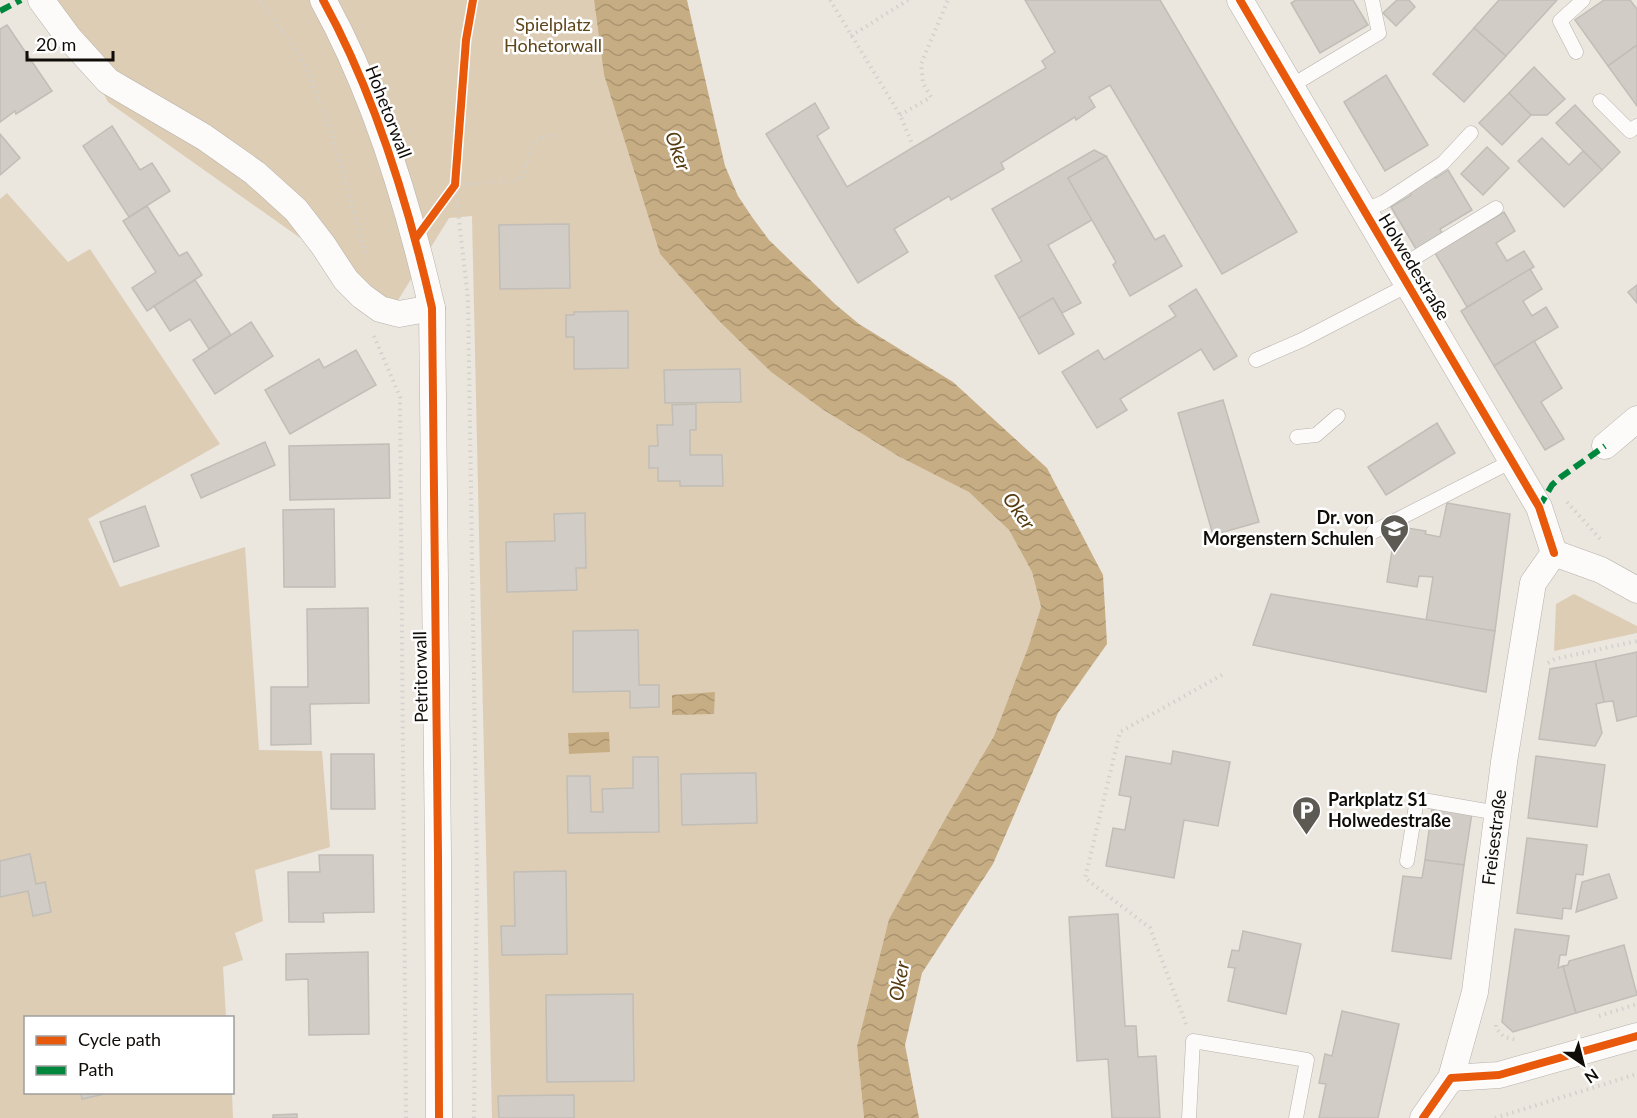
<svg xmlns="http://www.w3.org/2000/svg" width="1637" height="1118" font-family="Lato,sans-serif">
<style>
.green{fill:#ddcdb5}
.water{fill:url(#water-waves)}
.building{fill:#d1cdc6;stroke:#c1bdb7;stroke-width:1.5}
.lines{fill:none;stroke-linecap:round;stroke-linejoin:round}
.service-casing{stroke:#b5b1aa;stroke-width:15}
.minor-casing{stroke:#b5b1aa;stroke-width:27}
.path{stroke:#d2d1ce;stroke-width:4;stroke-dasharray:1.5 4.5;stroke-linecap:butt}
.service{stroke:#fcfbfa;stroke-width:14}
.minor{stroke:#fcfbfa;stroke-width:26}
.quiet{stroke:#00873e;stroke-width:6;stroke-dasharray:12 6;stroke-linecap:butt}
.cycleway-casing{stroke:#fff;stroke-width:11}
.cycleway{stroke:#e8590c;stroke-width:8}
.labels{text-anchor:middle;stroke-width:5;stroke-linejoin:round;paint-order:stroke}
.park-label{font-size:18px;fill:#5f451a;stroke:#fff}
.street-label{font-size:18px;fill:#100d08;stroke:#fff}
.poi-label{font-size:18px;font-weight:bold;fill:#100d08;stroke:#fff;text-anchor:end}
.water-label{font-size:20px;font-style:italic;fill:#553b0f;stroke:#fff}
</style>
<defs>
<pattern id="water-waves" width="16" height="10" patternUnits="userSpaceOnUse" patternTransform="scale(1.5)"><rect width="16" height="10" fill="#c7ad84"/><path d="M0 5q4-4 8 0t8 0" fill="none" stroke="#aa9470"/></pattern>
</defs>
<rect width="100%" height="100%" fill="#ebe6de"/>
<!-- green -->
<g class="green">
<polygon points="55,0 594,0 604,75 660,254 718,320 771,372 822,409 898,456 969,491 1009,530 1032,572 1041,607 1029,645 994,736 949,812 889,919 857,1046 864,1118 492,1118 472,216 449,218 395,305 108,102"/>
<polygon points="7,193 68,262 90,249 220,444 88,519 120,587 245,547 259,750 322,751 330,847 255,870 263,921 235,933 243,960 223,967 226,1017 26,1018 26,1092 232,1093 233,1118 0,1118 0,199"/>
<polygon points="1574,594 1637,626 1637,633 1554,651 1556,604"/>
</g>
<!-- water -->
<g class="water">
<polygon points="594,0 687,0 725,166 738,196 752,217 769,240 835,304 859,324 953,382 1047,468 1103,575 1107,644 1058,713 993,864 922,973 905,1045 919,1118 864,1118 857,1046 889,919 949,812 994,736 1029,645 1041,607 1032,572 1009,530 969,492 898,456 822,409 771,372 718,320 660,254 604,75"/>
<polygon points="715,692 714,714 672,715 672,695"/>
<polygon points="609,732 610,752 569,754 568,733"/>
</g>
<!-- building -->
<g class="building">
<polygon points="1025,0 1160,0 1297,232 1222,274 1110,85 1089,97 1095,107 1076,120 1075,117 1001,163 1004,169 951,200 949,196 894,229 908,252 858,283 766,134 815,103 829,128 817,136 847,187 1046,68 1042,61 1055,52"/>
<polygon points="1296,0 1353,0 1368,25 1320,53 1291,3"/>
<polygon points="1397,0 1409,0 1415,7 1396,26 1383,13"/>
<polygon points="1499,0 1557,0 1506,56 1474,28"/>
<polygon points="1604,0 1630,0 1637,9 1637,45 1608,66 1575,20"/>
<polygon points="7,25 52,91 16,114 15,111 0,122 0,29"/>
<polygon points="1474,28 1506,56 1464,102 1433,74"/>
<polygon points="1637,45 1637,106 1608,66"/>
<polygon points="1534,67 1565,99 1547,115 1531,115 1509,93"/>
<polygon points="1386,75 1428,145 1385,171 1344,102"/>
<polygon points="1509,93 1531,115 1502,145 1479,123"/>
<polygon points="1575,105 1620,152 1602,170 1556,123"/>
<polygon points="112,126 140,170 152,163 170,191 129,217 83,146"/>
<polygon points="0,134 20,158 0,175"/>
<polygon points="1542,138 1569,165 1583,151 1602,170 1564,207 1518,161"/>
<polygon points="1487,147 1509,168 1483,195 1461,174"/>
<polygon points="1094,150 1106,156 1068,178 1092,220 1048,245 1081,303 1062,313 1053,298 1019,318 995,276 1022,261 992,209"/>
<polygon points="1106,156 1155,240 1164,235 1182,266 1130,296 1113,265 1116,262 1068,178"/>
<polygon points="1448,170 1472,210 1440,229 1442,233 1416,249 1391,207 1411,195 1409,191 1435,175 1436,178"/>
<polygon points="147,206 179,256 187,252 202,275 147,311 132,288 156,272 123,221"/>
<polygon points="1504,212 1515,231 1496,243 1507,261 1524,251 1534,267 1467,307 1435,253"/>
<polygon points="569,224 570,288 500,289 499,225"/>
<polygon points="1530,269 1542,289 1523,301 1532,316 1546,307 1558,327 1494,366 1461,311"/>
<polygon points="195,280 231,335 209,349 190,319 170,331 154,306"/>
<polygon points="1637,285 1637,303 1628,292"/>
<polygon points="1196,289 1237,356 1214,370 1201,349 1120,399 1127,410 1097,428 1062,372 1098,350 1104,360 1176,316 1169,306"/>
<polygon points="1053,298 1074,334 1039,354 1019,318"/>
<polygon points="628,311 628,368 574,369 574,337 566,337 566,315 574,315 574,312"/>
<polygon points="251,322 273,356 215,394 193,360"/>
<polygon points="1534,341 1562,388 1541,402 1564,439 1545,450 1494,366"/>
<polygon points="356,350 376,385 290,434 265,390 319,359 324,368"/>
<polygon points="740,369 741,402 665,403 664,370"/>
<polygon points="1223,400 1259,522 1213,535 1178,413"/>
<polygon points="696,404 696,430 690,430 690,455 722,455 723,486 680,486 680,481 658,481 658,468 649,468 649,446 658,446 657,425 673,425 672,405"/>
<polygon points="1437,423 1455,453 1386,495 1368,467"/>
<polygon points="265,442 275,465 201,498 191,475"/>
<polygon points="389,444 390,498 290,500 289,446"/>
<polygon points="1447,503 1510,514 1495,631 1426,621 1433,577 1419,576 1417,587 1387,582 1396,526 1426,531 1425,534 1440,537"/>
<polygon points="145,506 159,546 114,562 100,522"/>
<polygon points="334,509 335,587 284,587 283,510"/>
<polygon points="585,513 586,568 576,568 577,590 507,592 506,542 555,541 554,514"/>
<polygon points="1271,594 1495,631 1486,692 1253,645"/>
<polygon points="368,608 369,703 310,704 311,744 271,745 271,687 308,687 307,609"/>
<polygon points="638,630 639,685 659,685 659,707 630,708 630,691 573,692 573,631"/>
<polygon points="1637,652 1637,716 1617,721 1613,701 1604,702 1595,661"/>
<polygon points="1595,661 1604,702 1596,704 1602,733 1595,746 1539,739 1550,669"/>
<polygon points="1173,751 1230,762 1218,826 1184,820 1174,878 1106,866 1113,828 1125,830 1131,797 1119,795 1126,756 1171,764"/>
<polygon points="331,754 374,754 375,809 331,809"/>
<polygon points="1536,756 1605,765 1597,827 1528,818"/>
<polygon points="633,757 658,757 659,832 568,833 567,776 590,776 591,812 603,812 602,789 633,788"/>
<polygon points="756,773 757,823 682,825 681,774"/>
<polygon points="1432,808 1472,813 1464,865 1425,860"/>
<polygon points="1527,838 1587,845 1583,875 1576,874 1571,909 1563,908 1562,919 1517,913"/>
<polygon points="30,854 36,884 45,882 51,912 33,916 28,891 0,897 0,861"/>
<polygon points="319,855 373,855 374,912 323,913 324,922 289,922 288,872 320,872"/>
<polygon points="1425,860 1464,865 1451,959 1392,951 1403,876 1422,878"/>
<polygon points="566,871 567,954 502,955 501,926 515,926 514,872"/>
<polygon points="1609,874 1617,898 1576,912 1582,882"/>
<polygon points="1118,914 1125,1026 1136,1026 1138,1057 1156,1056 1160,1118 1112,1118 1108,1059 1077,1061 1069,917"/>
<polygon points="1515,929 1569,936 1566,955 1560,955 1558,968 1563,966 1576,1013 1513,1032 1502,1022"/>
<polygon points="1243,931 1301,944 1286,1014 1228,1001 1235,968 1228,967 1232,950 1239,951"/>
<polygon points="1624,945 1637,995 1576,1013 1563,966 1568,965 1569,961"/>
<polygon points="368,952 369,1034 309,1035 308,979 286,980 286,954"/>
<polygon points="633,994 634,1081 547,1082 546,995"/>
<polygon points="1342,1011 1399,1024 1378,1118 1319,1118 1326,1084 1319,1083 1325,1054 1332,1056"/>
<polygon points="81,1092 113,1092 82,1099"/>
<polygon points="574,1095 574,1118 499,1118 498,1096"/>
<polygon points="297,1114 297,1118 273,1118 273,1115"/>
</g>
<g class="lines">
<defs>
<g id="service">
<polyline points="1576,52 1560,21 1583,0"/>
<polyline points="1291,86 1379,33 1372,0"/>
<polyline points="1600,101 1630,131 1637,126"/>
<polyline points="1364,211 1384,202 1443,163 1471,133"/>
<polyline points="1398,268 1496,208"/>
<polyline points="1256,360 1302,340 1408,285"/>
<polyline points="1297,437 1316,435 1338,416"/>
<polyline points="1373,532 1512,461"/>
<polyline points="1407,861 1417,799 1498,813"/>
<polyline points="1189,1118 1193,1041 1307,1060 1296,1118"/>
</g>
<g id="minor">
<polyline points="41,0 69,38 108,81 204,137 255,173 296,210 323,245 346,280 362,296 380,309 399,314 432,308"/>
<path d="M323 0C375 94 408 203 432 308L438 854 439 1118"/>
<polyline points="1240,0 1539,507 1554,553"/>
<polyline points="1605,446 1637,419"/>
<polyline points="1554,553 1601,570 1637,590"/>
<polyline points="1451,1078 1499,1075 1637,1036"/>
<path id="s1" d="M1423 1118 1451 1078 1475 992 1504 762 1533 583 1554 553"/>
</g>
</defs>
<!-- service casing -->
<use href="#service" class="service-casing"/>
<!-- minor casing -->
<use href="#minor" class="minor-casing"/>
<!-- path -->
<g class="path">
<polyline points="260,0 304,62 331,131 367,259"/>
<polyline points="830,0 900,115 913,146"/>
<polyline points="851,36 908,0"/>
<polyline points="900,115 931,97 923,83 921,64 948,0"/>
<polyline points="374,336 400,397 406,1118"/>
<polyline points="1567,502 1600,539"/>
<polyline points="1548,663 1555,659 1637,641"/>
<polyline points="1599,1016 1637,1004"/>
<polyline points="1186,1024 1150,928 1085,878 1120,732 1222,675"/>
<polyline points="1496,1025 1496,1028 1504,1037 1517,1040"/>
<polyline points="474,1118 477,875 468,299 455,185 521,180 535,140 556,135"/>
<polyline points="1495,1118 1637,1074"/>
</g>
<!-- service -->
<use href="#service" class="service"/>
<!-- minor -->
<use href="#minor" class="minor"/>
<!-- quiet -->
<g class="quiet">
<polyline points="0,11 21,0"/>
<polyline points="1539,507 1552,485 1561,477 1605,446"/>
</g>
<defs>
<g id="cycleway">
<path d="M323 0C375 94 408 203 432 308L438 854 439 1118"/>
<polyline points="1240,0 1539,507 1554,553"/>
<polyline points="416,238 455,185 466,40 473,0"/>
<polyline points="1423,1118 1451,1078 1499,1075 1637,1036"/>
</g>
</defs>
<!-- cycleway casing -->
<use href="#cycleway" class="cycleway-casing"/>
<!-- cycleway -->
<use href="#cycleway" class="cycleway"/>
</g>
<!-- icons -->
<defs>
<symbol id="school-pin" viewBox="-11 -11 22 30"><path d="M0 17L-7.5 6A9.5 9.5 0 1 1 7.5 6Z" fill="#5d5953" stroke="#fff"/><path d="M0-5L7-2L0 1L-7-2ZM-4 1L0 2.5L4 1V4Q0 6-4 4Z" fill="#fff"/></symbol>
<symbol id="parking-pin" viewBox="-11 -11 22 30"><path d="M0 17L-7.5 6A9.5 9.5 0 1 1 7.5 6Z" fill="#5d5953" stroke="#fff"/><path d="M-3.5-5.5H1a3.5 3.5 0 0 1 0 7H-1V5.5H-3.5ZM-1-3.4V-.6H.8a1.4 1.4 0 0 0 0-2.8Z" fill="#fff"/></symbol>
</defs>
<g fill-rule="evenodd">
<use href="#school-pin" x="1378" y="512" width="33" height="45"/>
<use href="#parking-pin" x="1290" y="794" width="33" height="45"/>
</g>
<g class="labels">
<!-- park labels -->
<g class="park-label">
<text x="553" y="31">Spielplatz<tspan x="553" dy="21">Hohetorwall</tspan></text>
</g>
<!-- street labels -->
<g class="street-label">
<text transform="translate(388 112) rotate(69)" y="6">Hohetorwall</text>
<text transform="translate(1414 267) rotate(59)" y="6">Holwedestraße</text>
<text transform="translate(421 677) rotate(-91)" y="6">Petritorwall</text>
<text dy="6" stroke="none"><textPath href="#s1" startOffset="294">Freisestraße</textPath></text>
</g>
<!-- poi labels -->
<g class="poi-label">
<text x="1374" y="524">Dr. von<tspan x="1374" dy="21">Morgenstern Schulen</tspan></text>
<text x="1328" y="806" text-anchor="start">Parkplatz S1<tspan x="1328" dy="21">Holwedestraße</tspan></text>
</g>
<!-- water labels -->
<g class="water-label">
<text transform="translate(678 151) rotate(71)" y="7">Oker</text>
<text transform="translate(1019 511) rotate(55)" y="7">Oker</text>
<text transform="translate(899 981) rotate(-80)" y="7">Oker</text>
</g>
</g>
<!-- legend -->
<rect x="24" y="1016" width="210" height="78" fill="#ffffff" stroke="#9f9e9c" stroke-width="1.5"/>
<rect x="36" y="1036" width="30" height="9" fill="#e8590c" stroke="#9f9e9c" stroke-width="1.5"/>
<text x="78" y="1046" font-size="18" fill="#100d08">Cycle path</text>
<rect x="36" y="1066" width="30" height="9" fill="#00873e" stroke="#9f9e9c" stroke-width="1.5"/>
<text x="78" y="1076" font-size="18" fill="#100d08">Path</text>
<!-- north arrow -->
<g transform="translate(1583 1064) rotate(145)" stroke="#ffffff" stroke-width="4.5" paint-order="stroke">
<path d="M0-4.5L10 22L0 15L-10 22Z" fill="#100d08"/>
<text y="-9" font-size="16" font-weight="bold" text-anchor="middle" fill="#100d08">N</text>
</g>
<!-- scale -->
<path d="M27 51v9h86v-9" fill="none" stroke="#100d08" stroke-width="3"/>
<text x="36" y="51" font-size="18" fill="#100d08" stroke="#ffffff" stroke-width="4.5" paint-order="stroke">20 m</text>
</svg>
